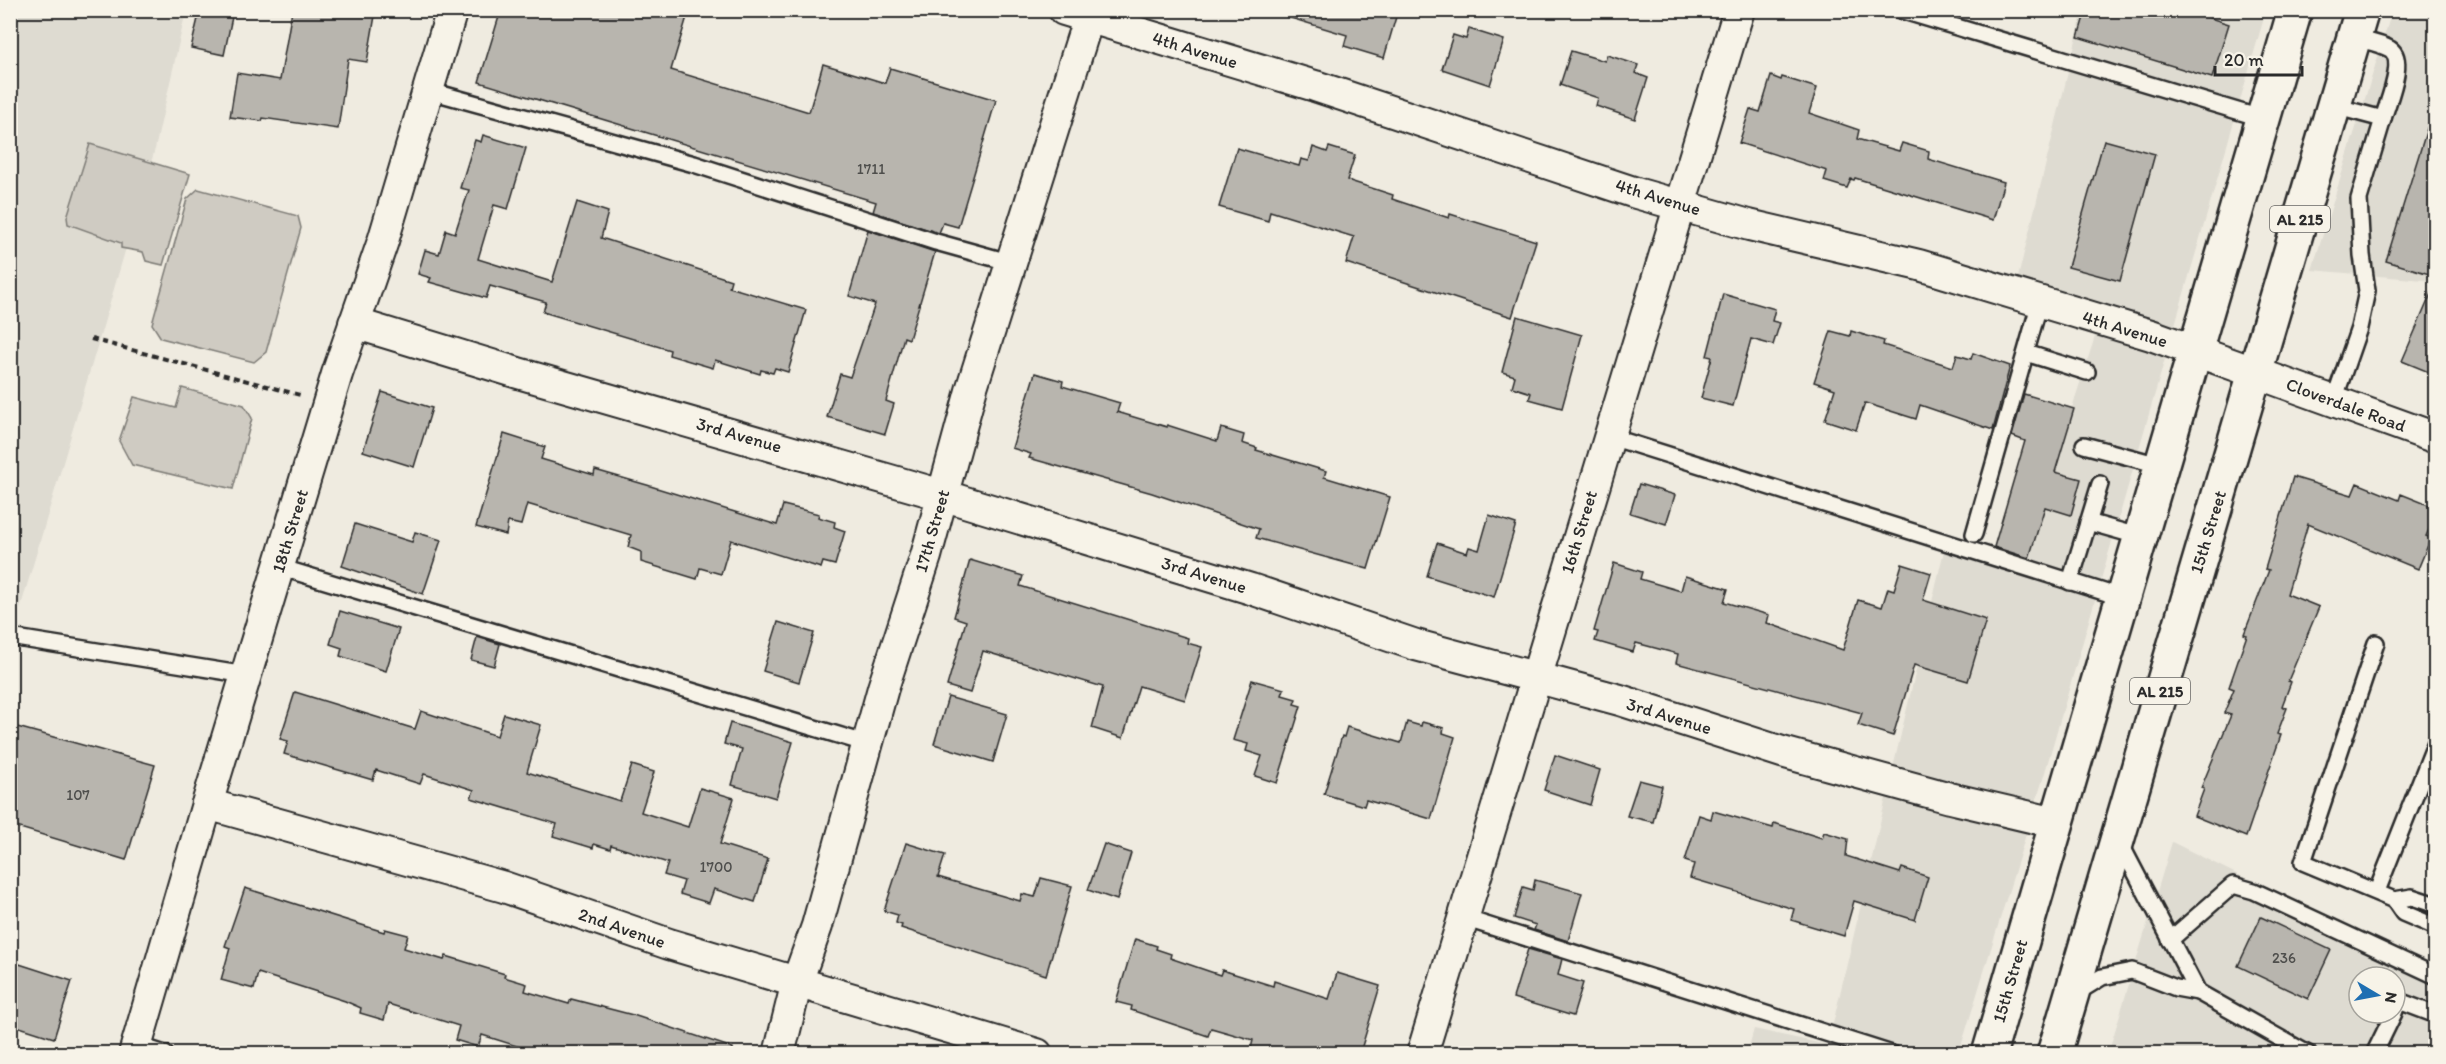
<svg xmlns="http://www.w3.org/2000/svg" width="2446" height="1064" font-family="Itim,sans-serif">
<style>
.built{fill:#dedbd1;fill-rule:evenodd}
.green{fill:#cfcbc2;stroke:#7d7b76;stroke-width:1.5}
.building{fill:#b8b5ae;stroke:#2b2b2b;stroke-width:1.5}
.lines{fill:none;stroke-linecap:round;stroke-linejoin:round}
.service-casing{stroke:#2b2b2b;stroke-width:20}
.minor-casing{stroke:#2b2b2b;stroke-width:34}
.primary-casing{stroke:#2b2b2b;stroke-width:38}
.path{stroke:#2b2b2b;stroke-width:4;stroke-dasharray:6 4.5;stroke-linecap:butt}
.service{stroke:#f7f3e8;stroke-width:15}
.minor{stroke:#f7f3e8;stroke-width:30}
.primary{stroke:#f7f3e8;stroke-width:33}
.labels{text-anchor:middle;stroke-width:4.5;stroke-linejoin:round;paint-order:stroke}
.number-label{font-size:15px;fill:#4e4e4c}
.shield{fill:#f7f3e8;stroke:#686764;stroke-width:1.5}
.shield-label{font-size:16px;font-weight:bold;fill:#2b2b2b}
.street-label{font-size:18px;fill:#2b2b2b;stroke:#f7f3e8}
</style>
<rect width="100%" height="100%" fill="#efebe0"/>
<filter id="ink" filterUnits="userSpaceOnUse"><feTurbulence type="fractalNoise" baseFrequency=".0167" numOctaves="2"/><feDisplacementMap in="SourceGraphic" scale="12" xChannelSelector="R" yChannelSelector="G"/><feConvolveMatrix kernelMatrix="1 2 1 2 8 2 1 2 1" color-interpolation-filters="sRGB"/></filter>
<g filter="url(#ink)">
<!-- built -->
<g class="built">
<polygon points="11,11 186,11 155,149 11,640"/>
<polygon points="2083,11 2266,11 2043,779 1959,1053 1747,1054 1754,1029 1828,1045 1946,542 2021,566 2100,321 2014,294"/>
<polygon points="2392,11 2435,11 2435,281 2312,270"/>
<path d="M2172 842 2435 973V1053L2108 1054ZM2359 977H2395V1013H2359Z"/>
</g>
<!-- green -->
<g class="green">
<polygon points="90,144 190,174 163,265 146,261 143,252 121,248 121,243 68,224 67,217"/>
<polygon points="198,189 298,216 301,228 266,352 254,362 161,338 152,324 187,199"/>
<polygon points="182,388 244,405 252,418 233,489 132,465 119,441 134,397 176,408"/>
</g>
<!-- building -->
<g class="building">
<polygon points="200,10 232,17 224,55 191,48"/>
<polygon points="292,10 376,10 367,62 348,59 338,129 263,118 262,121 230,117 237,73 280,80"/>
<polygon points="501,10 689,10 671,70 809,112 823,64 885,83 890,68 996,100 958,227 943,223 939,233 873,212 876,202 479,82"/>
<polygon points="1285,10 1398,10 1384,58 1344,46 1347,35 1284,16"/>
<polygon points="2086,10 2185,10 2229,24 2212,78 2078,37"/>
<polygon points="1469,29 1504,40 1490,85 1442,69 1453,35 1466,39"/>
<polygon points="1571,51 1605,61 1607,55 1638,65 1635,73 1648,78 1635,119 1596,106 1598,98 1560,85"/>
<polygon points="1771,76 1781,80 1782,77 1817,88 1809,113 1859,130 1857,139 1899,151 1902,143 1929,151 1928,159 2004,182 1993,220 1855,178 1854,180 1851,179 1847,188 1824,181 1827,171 1739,143 1750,109 1760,112"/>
<polygon points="2430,119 2436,119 2436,276 2386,261"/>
<polygon points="483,135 526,148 508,209 494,205 478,259 552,282 577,202 608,212 601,238 731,280 729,287 806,310 788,372 775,368 773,373 761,370 760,374 715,360 713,368 669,355 670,350 543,312 546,302 490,286 486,298 429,282 431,278 418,274 425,250 439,254 446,230 455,233 469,190 460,188 475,140 481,142"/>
<polygon points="2104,140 2155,154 2120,281 2068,267"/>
<polygon points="1313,147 1327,152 1329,147 1355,155 1347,180 1393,195 1392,199 1449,218 1450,214 1536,241 1512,317 1346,263 1354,237 1270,211 1268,221 1219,207 1237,148 1299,166 1301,159 1309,161"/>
<polygon points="868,230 935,252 909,339 904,337 886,401 894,404 885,434 827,417 840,374 850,377 875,304 849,296"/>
<polygon points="2436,282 2436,375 2402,361"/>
<polygon points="1723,294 1775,309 1772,321 1780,323 1773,345 1751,339 1733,406 1701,398 1712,357 1707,356"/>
<polygon points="1517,316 1582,335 1562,408 1529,399 1531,393 1512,387 1515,376 1502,372"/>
<polygon points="1831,331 1850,336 1851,331 1884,341 1883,345 1953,367 1957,355 1971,359 1973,353 2010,366 1993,430 1920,405 1916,419 1865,403 1856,430 1825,420 1835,389 1814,382"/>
<polygon points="1035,373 1063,381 1062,386 1120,403 1117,412 1167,427 1167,425 1217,441 1221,428 1244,435 1242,443 1257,448 1256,450 1326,471 1324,477 1390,497 1368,569 1256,538 1259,529 1152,493 1029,458 1031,454 1012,448"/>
<polygon points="382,392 432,408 414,467 363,451"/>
<polygon points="2024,394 2074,409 2055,472 2081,479 2071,515 2045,507 2029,558 1994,547 2025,441 2012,436"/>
<polygon points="504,434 545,447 541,459 594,475 595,470 647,485 777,525 783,505 819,514 818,517 835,522 834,527 845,531 835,565 823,562 821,568 731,540 721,574 700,568 697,579 641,562 641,552 628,547 631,535 527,504 521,525 508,522 506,535 476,527"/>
<polygon points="2293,477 2352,495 2357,483 2399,500 2401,494 2436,508 2436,514 2426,536 2431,538 2418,569 2308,524 2287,594 2319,607 2288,681 2291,682 2282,706 2287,708 2277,734 2281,735 2246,837 2194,816 2204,789 2201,788 2231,715 2224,713 2234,689 2229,687 2247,635 2244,634 2269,570 2265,569"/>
<polygon points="1639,484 1675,495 1666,524 1630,513"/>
<polygon points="1489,515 1516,524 1494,597 1427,576 1437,543 1467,553 1469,547 1479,550"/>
<polygon points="355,524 412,542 415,532 441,540 423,594 342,566"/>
<polygon points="970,560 1023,576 1020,586 1188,638 1187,643 1202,647 1185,700 1139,686 1123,738 1092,728 1103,687 983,651 970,693 947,686 966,621 954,617"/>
<polygon points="1614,563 1642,572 1640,579 1681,591 1685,576 1728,589 1724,602 1769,615 1767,623 1843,650 1858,600 1882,607 1888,588 1894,590 1902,564 1931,573 1923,600 1986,620 1968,681 1914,665 1893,736 1858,725 1862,713 1676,663 1678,654 1636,643 1633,652 1595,641 1598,632 1594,631"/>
<polygon points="340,611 399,629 386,671 340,656 342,648 330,644"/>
<polygon points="778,622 814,633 799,682 763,671"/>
<polygon points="477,637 500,644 494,666 471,660"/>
<polygon points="1252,680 1284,689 1282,695 1296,699 1294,704 1301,706 1277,783 1255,776 1262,756 1246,751 1248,744 1233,740"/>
<polygon points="295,692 415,729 421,711 497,736 504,714 541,725 527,772 620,801 632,765 654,772 641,812 688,827 700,788 734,798 720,844 768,859 755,902 714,889 709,903 680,894 684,881 664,875 668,863 611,845 610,849 594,844 593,848 553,836 557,824 471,798 474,790 424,774 420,784 376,770 373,780 284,754 288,741 280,739"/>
<polygon points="948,697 1007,714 993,762 934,744"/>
<polygon points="1407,722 1421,726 1422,722 1444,728 1443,733 1455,737 1431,819 1366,800 1364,806 1324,794 1342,736 1344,737 1347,727 1401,743"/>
<polygon points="730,723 793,742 776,798 732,785 742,749 724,744"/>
<polygon points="10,725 155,765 126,860 10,825"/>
<polygon points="1555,755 1600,770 1590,805 1544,790"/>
<polygon points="1639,780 1662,786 1653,822 1627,816"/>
<polygon points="1713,811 1773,828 1774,823 1822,838 1824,832 1848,839 1846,856 1900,873 1902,868 1928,877 1915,920 1854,901 1844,936 1791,920 1794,909 1690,878 1694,864 1685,861 1699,815 1711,819"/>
<polygon points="906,843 945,855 938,877 1020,901 1022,894 1035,897 1041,878 1072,886 1046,975 901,928 902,925 896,923 898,915 884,911"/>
<polygon points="1104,844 1131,853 1117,900 1088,890"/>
<polygon points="1535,880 1582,893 1568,941 1534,930 1536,925 1514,918 1523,887 1533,890"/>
<polygon points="245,888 384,932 385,929 408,935 404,948 444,960 446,956 505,974 504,977 527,984 525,991 569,1004 571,999 633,1015 733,1048 733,1053 539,1053 482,1035 478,1047 455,1040 459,1026 388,1004 384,1020 360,1013 361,1008 345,1001 258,973 254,989 221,980 230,948 225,946"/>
<polygon points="2261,917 2331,950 2308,999 2238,966"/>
<polygon points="1135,939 1157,946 1156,949 1171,954 1170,958 1220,975 1222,970 1273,986 1274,981 1329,999 1337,973 1380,986 1360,1053 1265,1053 1251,1049 1253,1040 1211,1028 1208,1036 1131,1010 1132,1006 1116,1002"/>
<polygon points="1528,949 1562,959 1558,975 1583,983 1573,1016 1513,998"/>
<polygon points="10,961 72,981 54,1038 10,1024"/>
</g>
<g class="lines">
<defs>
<g id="service">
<polyline points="1900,10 2264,119"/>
<polyline points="427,90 694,164 936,242 1012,263"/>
<path d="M2334 106 2383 119C2387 103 2407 60 2390 49 2380 43 2365 41 2354 38"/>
<polyline points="2026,353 2087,372"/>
<polyline points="2334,400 2359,328 2367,291 2362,255 2359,199 2383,119"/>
<polyline points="1608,436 2123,598"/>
<polyline points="2084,445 2163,466"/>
<polyline points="2088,522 2141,537"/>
<polyline points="1974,534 2040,302"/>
<polyline points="279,567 868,744"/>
<polyline points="2070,582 2100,484"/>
<polyline points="10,637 246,675"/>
<polyline points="2376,643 2303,862 2394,900"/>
<polyline points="2119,841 2198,992 2308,1054"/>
<polyline points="2377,891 2436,742"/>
<polyline points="2436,905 2412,897 2394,900 2403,913 2436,927"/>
<polyline points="1464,918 1892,1054"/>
<polyline points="2170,940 2233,885 2254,891 2436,976"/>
<polyline points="2076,993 2102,977 2132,971 2176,988 2198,992"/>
<polyline points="2395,1010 2399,1001 2436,1015"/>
<polyline points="137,1045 165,1054"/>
<polyline points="2374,1054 2394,1013"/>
</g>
<g id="minor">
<polyline points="1064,10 1315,86 1636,193 1749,225 1919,265 2151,335 2436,438"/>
<polyline points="354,323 518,373 942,495 1251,589 1416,645 1620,700 1782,752 1950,798 2056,823"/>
<polyline points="207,804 504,887 669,944 1037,1054"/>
<polyline points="134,1054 207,804 337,374 383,241 452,10"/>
<polyline points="779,1054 797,982 817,926 883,688 926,556 972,387 1091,10"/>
<polyline points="1422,1054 1739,10"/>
</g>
<g id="primary">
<polyline points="1989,1054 2295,10"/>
<polyline points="2054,1054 2362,10"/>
</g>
</defs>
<!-- service casing -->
<use href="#service" class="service-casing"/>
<!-- minor casing -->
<use href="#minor" class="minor-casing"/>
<!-- primary casing -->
<use href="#primary" class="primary-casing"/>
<!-- path -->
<g class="path">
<polyline points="91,339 300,395"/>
<polyline points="10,1052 19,1054"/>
</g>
<!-- service -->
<use href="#service" class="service"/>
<!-- minor -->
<use href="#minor" class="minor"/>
<!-- primary -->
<use href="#primary" class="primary"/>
</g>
</g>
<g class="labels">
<!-- number labels -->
<g class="number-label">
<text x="871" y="174">1711</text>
<text x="78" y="800">107</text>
<text x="716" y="872">1700</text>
<text x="2284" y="963">236</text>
</g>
<!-- shield labels -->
<g class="shield">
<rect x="2270" y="206" width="60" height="26" rx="4.5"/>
<rect x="2130" y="678" width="60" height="26" rx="4.5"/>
</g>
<g class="shield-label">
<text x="2300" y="225">AL 215</text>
<text x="2160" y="697">AL 215</text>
</g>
<!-- street labels -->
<g class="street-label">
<text transform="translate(1195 50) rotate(17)" y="6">4th Avenue</text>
<text transform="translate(1658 197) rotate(17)" y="6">4th Avenue</text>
<text transform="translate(2125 329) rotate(17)" y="6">4th Avenue</text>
<text transform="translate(2346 405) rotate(20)" y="6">Cloverdale Road</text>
<text transform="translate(739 435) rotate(16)" y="6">3rd Avenue</text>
<text transform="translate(290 531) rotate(-73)" y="6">18th Street</text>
<text transform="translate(932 531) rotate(-74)" y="6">17th Street</text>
<text transform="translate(1579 532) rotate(-73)" y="6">16th Street</text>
<text transform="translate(2208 532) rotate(-73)" y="6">15th Street</text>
<text transform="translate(1204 575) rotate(17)" y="6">3rd Avenue</text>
<text transform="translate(1669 716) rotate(17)" y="6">3rd Avenue</text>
<text transform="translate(622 928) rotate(19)" y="6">2nd Avenue</text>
<text transform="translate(2010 981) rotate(-74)" y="6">15th Street</text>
</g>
</g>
<!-- margin -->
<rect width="2446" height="1064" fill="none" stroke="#f7f3e8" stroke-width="36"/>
<rect x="18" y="18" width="2410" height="1028" fill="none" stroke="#2b2b2b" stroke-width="2" filter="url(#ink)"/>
<!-- north arrow -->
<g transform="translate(2377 995) rotate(100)"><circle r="28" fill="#f7f3e8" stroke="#a5a39c" stroke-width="1.5"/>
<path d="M0-4.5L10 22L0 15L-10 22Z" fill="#1f6fb2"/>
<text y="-9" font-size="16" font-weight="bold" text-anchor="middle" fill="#2b2b2b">N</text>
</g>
<!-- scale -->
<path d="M2215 66v9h87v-9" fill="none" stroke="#2b2b2b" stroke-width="3"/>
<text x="2224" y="66" font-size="18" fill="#2b2b2b" stroke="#f7f3e8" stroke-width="4.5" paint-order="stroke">20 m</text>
</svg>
